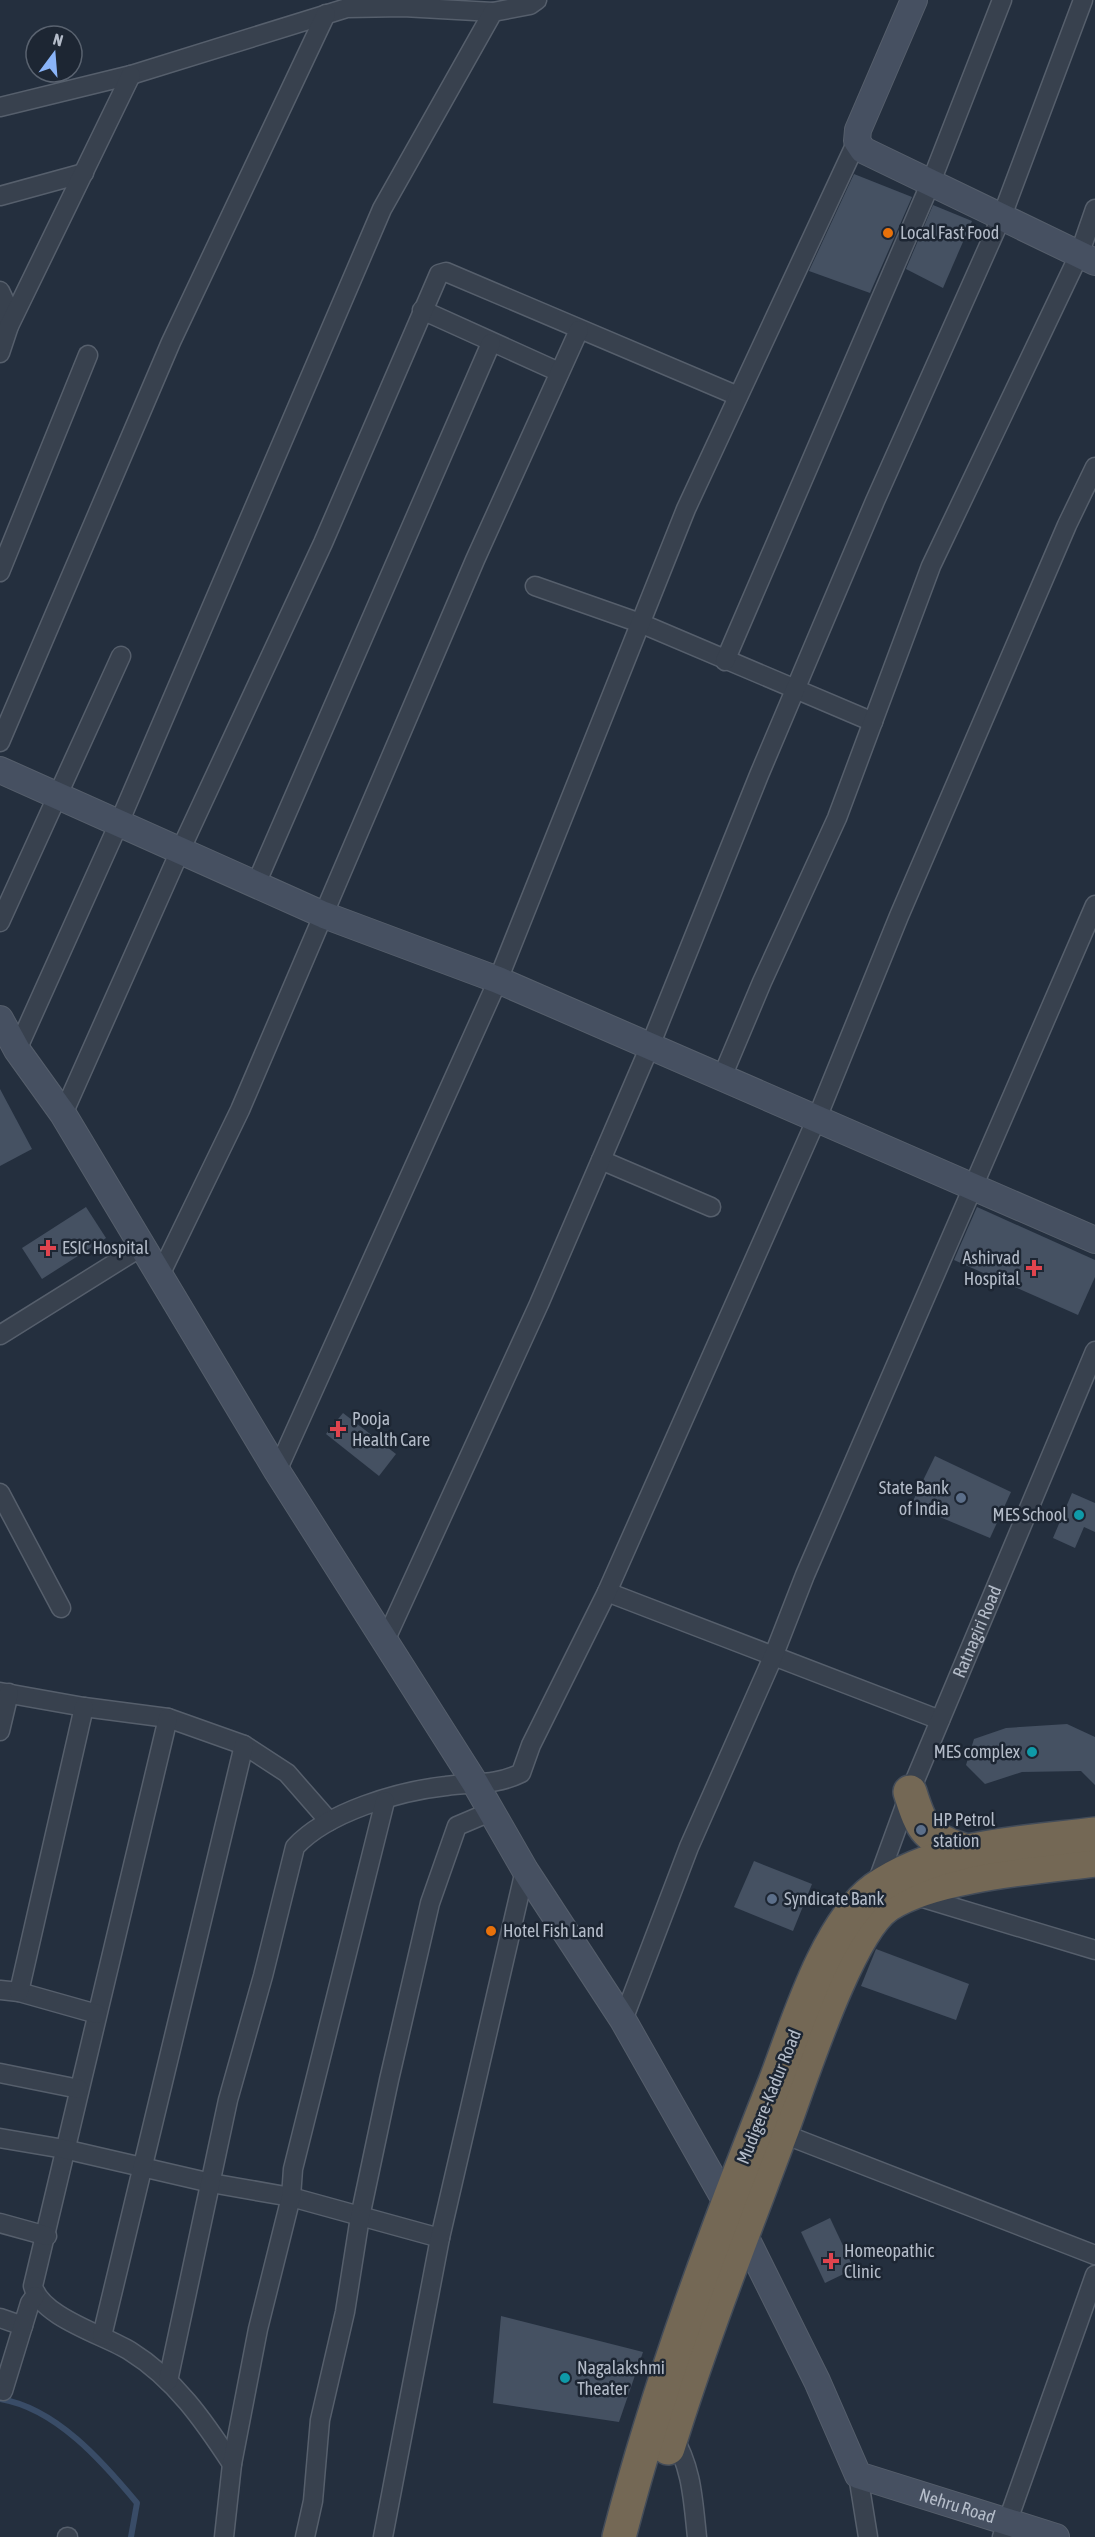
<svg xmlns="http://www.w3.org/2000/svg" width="1095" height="2537" font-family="'Asap Condensed',sans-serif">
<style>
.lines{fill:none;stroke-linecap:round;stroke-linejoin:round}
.stream{stroke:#394c67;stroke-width:6}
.building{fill:#455162}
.street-casing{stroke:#565f6c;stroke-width:21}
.secondary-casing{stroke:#565f6c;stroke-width:28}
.highway-casing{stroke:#434c59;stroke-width:36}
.street{stroke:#38414e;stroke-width:18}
.secondary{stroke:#465061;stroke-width:26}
.highway{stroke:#746855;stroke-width:33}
.food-dot{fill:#e8710a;stroke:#1d2633;stroke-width:2}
.health-dot{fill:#e0444e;stroke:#1d2633;stroke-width:2}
.service-dot{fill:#5c6f8a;stroke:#1d2633;stroke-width:2}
.culture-dot{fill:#0f9aa8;stroke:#1d2633;stroke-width:2}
.labels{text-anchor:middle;stroke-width:5;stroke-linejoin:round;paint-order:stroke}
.poi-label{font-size:18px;fill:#b4bcc9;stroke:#1d2633;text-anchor:start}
.street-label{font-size:18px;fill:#b4bcc9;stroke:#1d2633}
</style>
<rect width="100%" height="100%" fill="#242f3e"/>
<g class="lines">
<!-- stream -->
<path class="stream" d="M0 2399C56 2408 103 2462 137 2503L131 2537"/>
</g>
<!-- building -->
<g class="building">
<polygon points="854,174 912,197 870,293 809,271"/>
<polygon points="933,205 972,221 943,288 906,269"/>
<polygon points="0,1089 32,1149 0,1166"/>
<polygon points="86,1207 106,1238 42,1279 22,1248"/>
<polygon points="977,1207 1095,1260 1095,1277 1078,1315 954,1260"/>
<polygon points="343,1413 396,1454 379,1476 326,1434"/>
<polygon points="935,1456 1011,1492 990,1538 911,1505"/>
<polygon points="1072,1493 1095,1503 1095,1532 1084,1527 1075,1548 1053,1538"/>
<polygon points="1067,1724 1095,1737 1095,1785 1081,1771 1022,1772 985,1784 966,1765 974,1739 1006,1728"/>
<polygon points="754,1861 812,1884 793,1931 734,1907"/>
<polygon points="876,1949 969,1984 956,2020 861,1986"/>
<polygon points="830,2218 854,2269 825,2283 801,2232"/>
<polygon points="501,2316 643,2352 619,2422 493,2403"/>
</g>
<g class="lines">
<defs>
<g id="street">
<polyline points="0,107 131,75 347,8 403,7 493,12"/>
<polyline points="0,196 84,173"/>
<polyline points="0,291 7,306 9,326"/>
<polyline points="422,310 559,372"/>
<polyline points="0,353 9,326 131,75"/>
<polyline points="0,572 88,355"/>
<polyline points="535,586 640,623 873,722"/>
<polyline points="725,661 931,182 1002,0"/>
<polyline points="0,742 171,342 326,14"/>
<polyline points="256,884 491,343"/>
<polyline points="0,922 121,656"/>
<polyline points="17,1050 119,823 382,209 493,12 530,5 537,0"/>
<polyline points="722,1077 762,982 837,818 931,566 1079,255 1095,209"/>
<polyline points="63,1114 180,851 323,543 439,274 446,272 738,396"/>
<polyline points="601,1160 711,1207"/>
<polyline points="160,1275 240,1110 475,560 579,330"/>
<polyline points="0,1335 141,1247"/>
<polyline points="277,1471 498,980 686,509 857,141"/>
<polyline points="0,1493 61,1608"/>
<polyline points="607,1592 940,1720"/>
<polyline points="385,1641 539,1304 650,1046 759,775 875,501 1002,216 1083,0"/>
<polyline points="0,1692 84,1707 168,1718 244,1745 287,1773 329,1821"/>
<path d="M168 1718 33 2286C41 2317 104 2335 130 2351 175 2379 204 2421 232 2464"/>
<polyline points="0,1731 9,1693"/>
<path id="s1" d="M875 1888 910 1792 1095 1351"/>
<polyline points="913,1895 1095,1950"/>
<polyline points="0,1990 19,1992 97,2014"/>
<polyline points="19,1992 84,1707"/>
<polyline points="623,2020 689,1847 773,1657 805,1575 1095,905"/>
<polyline points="0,2073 79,2089"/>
<polyline points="781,2133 1095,2255"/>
<polyline points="0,2138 64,2149 211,2183 291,2197 440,2238"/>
<polyline points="0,2223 47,2236"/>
<polyline points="0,2318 23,2326"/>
<polyline points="102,2336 244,1745"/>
<path d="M168 2381 228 2100 263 1976 295 1847C327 1812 399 1791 446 1786 473 1782 495 1786 521 1773L531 1745 607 1592 817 1118 899 916 1067 525 1095 467"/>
<polyline points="3,2391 30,2303 35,2296"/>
<path d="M672 2435C692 2467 693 2500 697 2537"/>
<polyline points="858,2475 868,2537"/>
<polyline points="67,2537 68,2537"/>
<polyline points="224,2537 232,2464 258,2329 291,2197 293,2169 385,1801"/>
<polyline points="305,2537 313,2501 320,2420 345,2312 360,2217 389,2080 430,1903 457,1826 490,1812"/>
<polyline points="383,2537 440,2238 525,1870"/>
<polyline points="1002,2537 1095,2275"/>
</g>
<g id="secondary">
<polyline points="914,0 858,130 857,141 863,150 1095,262"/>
<polyline points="0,770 324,915 498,980 1095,1240"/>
<path id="s2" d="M0 1019 17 1050 63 1114 277 1471 475 1783 525 1870 623 2020 742 2230 817 2381 858 2475 1056 2537"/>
</g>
<g id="highway">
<path d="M910 1792C922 1831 927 1839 967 1851"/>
<path d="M668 2448C701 2341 742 2237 781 2133 800 2083 847 1932 888 1905 934 1875 1039 1867 1095 1860"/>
<path d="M619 2537C659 2382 716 2231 775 2082 796 2027 827 1924 875 1889 938 1845 1022 1843 1095 1834"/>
</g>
</defs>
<!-- street casing -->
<use href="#street" class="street-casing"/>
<!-- secondary casing -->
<use href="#secondary" class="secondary-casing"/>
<!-- highway casing -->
<use href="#highway" class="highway-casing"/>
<!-- street -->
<use href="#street" class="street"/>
<!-- secondary -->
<use href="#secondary" class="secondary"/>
<!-- highway -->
<use href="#highway" class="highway"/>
</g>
<!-- markers -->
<g class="food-dot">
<circle cx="888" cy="233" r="6"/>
<circle cx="491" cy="1931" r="6"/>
</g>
<g class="health-dot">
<path d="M45 1239h6v6h6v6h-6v6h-6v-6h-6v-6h6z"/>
<path d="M1031 1259h6v6h6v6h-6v6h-6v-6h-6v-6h6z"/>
<path d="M335 1420h6v6h6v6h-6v6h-6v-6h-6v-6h6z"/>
<path d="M828 2252h6v6h6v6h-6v6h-6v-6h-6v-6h6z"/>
</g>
<g class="service-dot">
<circle cx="961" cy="1498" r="6"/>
<circle cx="921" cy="1830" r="6"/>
<circle cx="772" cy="1899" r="6"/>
</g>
<g class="culture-dot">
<circle cx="1079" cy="1515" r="6"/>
<circle cx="1032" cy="1752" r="6"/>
<circle cx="565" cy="2378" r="6"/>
</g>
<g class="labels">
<!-- poi labels -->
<g class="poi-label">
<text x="900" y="239">Local Fast Food</text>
<text x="62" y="1254">ESIC Hospital</text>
<text x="1020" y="1264" text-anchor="end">Ashirvad<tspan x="1020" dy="21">Hospital</tspan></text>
<text x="352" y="1425">Pooja<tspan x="352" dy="21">Health Care</tspan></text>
<text x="949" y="1494" text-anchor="end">State Bank<tspan x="949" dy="21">of India</tspan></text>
<text x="1067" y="1521" text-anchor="end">MES School</text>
<text x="1020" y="1758" text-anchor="end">MES complex</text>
<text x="933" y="1826">HP Petrol<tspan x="933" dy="21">station</tspan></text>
<text x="784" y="1905">Syndicate Bank</text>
<text x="503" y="1937">Hotel Fish Land</text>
<text x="844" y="2257">Homeopathic<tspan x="844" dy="21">Clinic</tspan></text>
<text x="577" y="2374">Nagalakshmi<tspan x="577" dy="21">Theater</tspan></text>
</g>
<!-- street labels -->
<g class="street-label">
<text dy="6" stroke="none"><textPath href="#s1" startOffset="276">Ratnagiri Road</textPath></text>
<text transform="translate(769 2097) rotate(-68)" y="6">Mudigere-Kadur Road</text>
<text dy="6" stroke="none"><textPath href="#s2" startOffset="1796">Nehru Road</textPath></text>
</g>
</g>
<!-- north arrow -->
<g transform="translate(54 54) rotate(16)"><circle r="28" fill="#1d2633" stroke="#59626f" stroke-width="1.5"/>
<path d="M0-4.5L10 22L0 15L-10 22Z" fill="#8ab4f8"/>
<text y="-9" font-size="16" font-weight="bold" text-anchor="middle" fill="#b4bcc9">N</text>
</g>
</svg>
